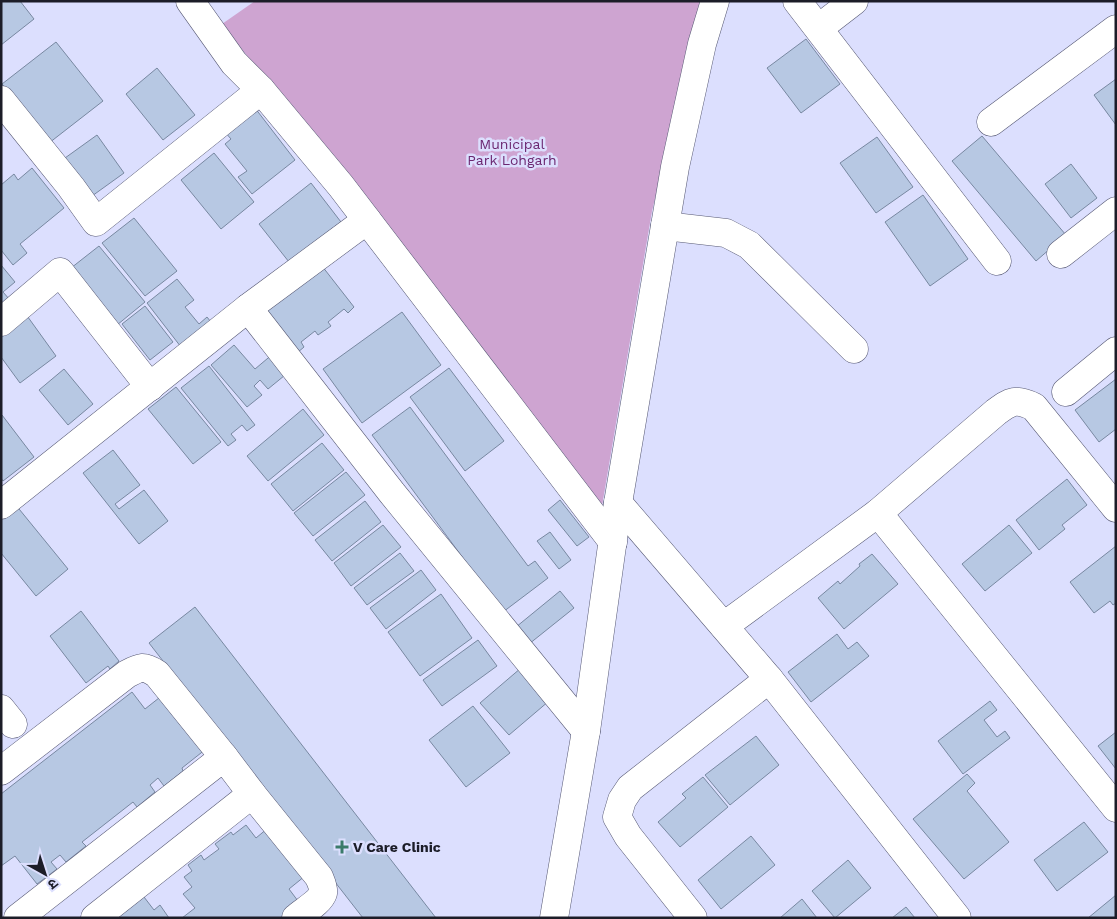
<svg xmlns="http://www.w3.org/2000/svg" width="1117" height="919" font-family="'Work Sans','Noto Sans Devanagari',sans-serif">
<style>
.green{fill:#cea4d1}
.building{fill:#b7c8e3;stroke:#7888a1}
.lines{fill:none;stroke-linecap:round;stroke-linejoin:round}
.minor-casing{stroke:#575974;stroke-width:29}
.minor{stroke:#fff;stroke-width:28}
.poi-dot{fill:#3b7b6a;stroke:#dcdffe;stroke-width:2}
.labels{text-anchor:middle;stroke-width:5;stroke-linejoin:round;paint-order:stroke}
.park-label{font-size:14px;fill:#6b2771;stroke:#dcdffe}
.poi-label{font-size:14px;font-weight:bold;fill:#1c1d28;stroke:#dcdffe;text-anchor:start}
</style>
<rect width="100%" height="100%" fill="#dcdffe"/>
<!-- green -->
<polygon class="green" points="255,1 704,1 652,211 602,506 222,24"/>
<!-- building -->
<g class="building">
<polygon points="1,1 20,1 34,19 1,45"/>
<polygon points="806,39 840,84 801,113 767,68"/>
<polygon points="56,42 103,101 49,143 2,84"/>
<polygon points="157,68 195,115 163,140 126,94"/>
<polygon points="1116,79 1116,125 1094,95"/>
<polygon points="255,108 295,160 252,194 238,177 247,171 225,144 231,139 225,132"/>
<polygon points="97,135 124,173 92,196 65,158"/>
<polygon points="982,136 1066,235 1036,261 952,161"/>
<polygon points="877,137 913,187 876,213 840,163"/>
<polygon points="214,153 254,202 221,229 181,180"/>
<polygon points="1071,164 1097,198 1071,218 1045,184"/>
<polygon points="32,168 64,208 20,244 27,253 13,265 1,250 1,185 14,174 18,180"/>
<polygon points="311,183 341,222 325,234 329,240 289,262 259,224"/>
<polygon points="923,195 968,259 930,286 885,222"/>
<polygon points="134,218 177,271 145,296 102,243"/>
<polygon points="99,246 145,302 117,325 71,268"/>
<polygon points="1,265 15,282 3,292 10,300 1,307"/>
<polygon points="322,266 354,307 348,313 344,309 328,322 331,326 318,335 315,331 301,342 304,347 297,353 264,311"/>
<polygon points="177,279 194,300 185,307 199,324 207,317 211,322 181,347 147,303"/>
<polygon points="145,306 173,342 150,360 122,324"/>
<polygon points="402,312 441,365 362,423 323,369"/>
<polygon points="25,313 56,356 20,383 1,357 1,331"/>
<polygon points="234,345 255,369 274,353 290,371 268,389 260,380 254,386 262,395 247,407 211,365"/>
<polygon points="209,366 255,425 247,431 242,425 231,434 236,440 228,446 181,388"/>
<polygon points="449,368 504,441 465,471 410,397"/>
<polygon points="64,369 93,404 68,425 39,390"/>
<polygon points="1116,379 1116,429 1099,442 1075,410"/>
<polygon points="176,387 221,442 193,464 148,409"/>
<polygon points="410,407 528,566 535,561 548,578 503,612 372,435"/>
<polygon points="303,409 324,435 268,481 247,456"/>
<polygon points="2,415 34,457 3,481 1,478"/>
<polygon points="322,443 344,470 293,511 271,484"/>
<polygon points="113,450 140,485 115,504 119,509 144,490 168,521 139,544 83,473"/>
<polygon points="346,472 365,495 313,536 294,513"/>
<polygon points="1067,479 1087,505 1062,525 1065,529 1039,550 1016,520"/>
<polygon points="560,500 589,537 577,546 548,510"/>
<polygon points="365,501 381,522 332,561 315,540"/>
<polygon points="15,504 68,569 36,596 1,553 1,515"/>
<polygon points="383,525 401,547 351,586 334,563"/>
<polygon points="1009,525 1032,553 985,591 962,564"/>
<polygon points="550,532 571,560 559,569 537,541"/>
<polygon points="1116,546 1116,603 1113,605 1110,601 1094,613 1070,582"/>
<polygon points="400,553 414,571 367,605 354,588"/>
<polygon points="872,554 898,584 844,629 818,598 838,581 840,584 860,566 859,564"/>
<polygon points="421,570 436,590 386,629 370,608"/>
<polygon points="560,591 574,608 529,644 516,627"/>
<polygon points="441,594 472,638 420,676 388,632"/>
<polygon points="195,607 436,918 363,918 149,643"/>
<polygon points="81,611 119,661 110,669 108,666 86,683 50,636"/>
<polygon points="837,634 848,649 857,642 869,656 811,702 788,672"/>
<polygon points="478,640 497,666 442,706 423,680"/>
<polygon points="521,668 549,701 509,735 480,703"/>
<polygon points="132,692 145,709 164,694 206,749 182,768 183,771 164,786 158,778 150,785 155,792 137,807 133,802 82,842 86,846 66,862 60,855 51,862 57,869 37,884 15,856 1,866 1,794"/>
<polygon points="990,701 997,710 984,720 997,737 1005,731 1010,738 963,774 938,741"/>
<polygon points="473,706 510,753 466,787 429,740"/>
<polygon points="1116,732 1116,769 1098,746"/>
<polygon points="756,736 779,765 730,805 705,775"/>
<polygon points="967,774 975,783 967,791 1009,842 964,879 913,819"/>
<polygon points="703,777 728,807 680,847 658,822 686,798 682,794"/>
<polygon points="1084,822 1108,852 1057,891 1034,860"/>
<polygon points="246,825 256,838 268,828 305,876 289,889 298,901 288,918 182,918 195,908 183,894 192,887 184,877 192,871 188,865 201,855 204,860 219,849 215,844 231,832 233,835"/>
<polygon points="751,836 775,865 721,909 698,880"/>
<polygon points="848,860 871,888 835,918 812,891"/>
<polygon points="1116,895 1116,918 1088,918"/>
<polygon points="144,897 154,910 160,905 169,918 117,918"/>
<polygon points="802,899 817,918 780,918"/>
<polygon points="906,907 915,918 892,918"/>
</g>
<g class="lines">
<defs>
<g id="minor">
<polyline points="190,1 234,63 261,90 341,186 613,542"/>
<polyline points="797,1 997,261"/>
<polyline points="819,28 854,1"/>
<polyline points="1,100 71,187 96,222 261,90"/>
<polyline points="991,122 1116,29"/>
<polyline points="665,226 726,233 749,245 854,349"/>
<polyline points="1061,254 1116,211"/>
<polyline points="248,308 392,493 586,731"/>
<polyline points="1,322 60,272 150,387"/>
<polyline points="1066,392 1116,351"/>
<polyline points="618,503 769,679 957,918"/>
<polyline points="1,505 248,308 367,220"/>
<polyline points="878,513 1116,808"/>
<path d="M724 626 878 513 996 412C1011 401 1016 398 1034 407L1116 508"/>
<polyline points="1,709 13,724"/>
<path d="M1 771 127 674C140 667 144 665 157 674L224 757"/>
<polyline points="18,918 224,757 252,794"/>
<path d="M95 918 252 794 319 877C321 882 324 888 323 893 320 902 304 911 296 918"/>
<polyline points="554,918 586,731 618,503 675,167 702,44 715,1"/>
<polyline points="693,918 628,836 617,817 622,800 630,788 769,679"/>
</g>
</defs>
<!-- minor casing -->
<use href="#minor" class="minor-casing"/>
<!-- minor -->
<use href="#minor" class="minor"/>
</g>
<!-- markers -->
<path class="poi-dot" d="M339.5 839.5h5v5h5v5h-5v5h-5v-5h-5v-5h5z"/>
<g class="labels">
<!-- park labels -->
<g class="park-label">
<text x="512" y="149">Municipal<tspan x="512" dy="16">Park Lohgarh</tspan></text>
</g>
<!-- poi labels -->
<g class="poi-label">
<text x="353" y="852">V Care Clinic</text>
</g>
</g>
<!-- border -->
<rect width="1117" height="919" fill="none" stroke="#1c1d28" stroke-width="5"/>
<!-- north arrow -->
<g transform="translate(45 874) rotate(141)" stroke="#dcdffe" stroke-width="4" paint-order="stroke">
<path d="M0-4L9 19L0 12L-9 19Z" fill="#1c1d28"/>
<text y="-8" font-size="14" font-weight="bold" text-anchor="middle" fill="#1c1d28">उ</text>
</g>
</svg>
